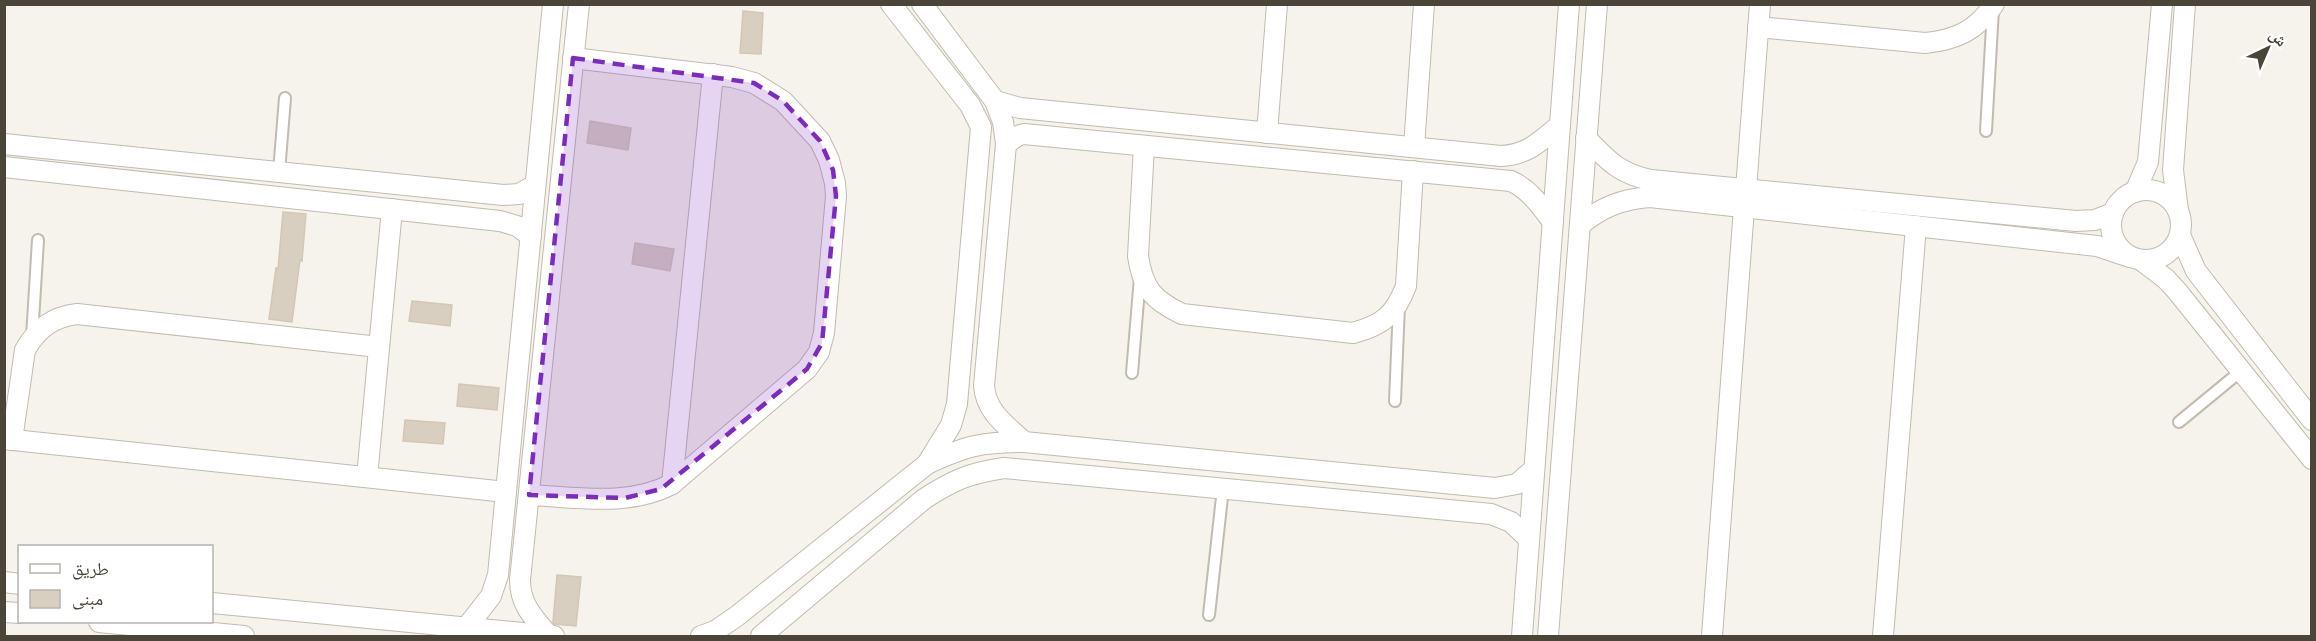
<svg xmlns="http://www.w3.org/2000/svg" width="2316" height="641" font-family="Helvetica,'Noto Naskh Arabic',sans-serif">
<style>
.building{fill:#d8cfc1;stroke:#d3c7b4;stroke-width:1.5}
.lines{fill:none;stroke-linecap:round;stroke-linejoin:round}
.lane-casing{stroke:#c2bbae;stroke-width:14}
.street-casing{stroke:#c2bbae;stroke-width:22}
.lane{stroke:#fff;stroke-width:10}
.street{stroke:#fff;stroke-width:20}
.marked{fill:#7b2cbf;fill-opacity:0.2;stroke:#7b2cbf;stroke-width:4.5;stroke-dasharray:12 8;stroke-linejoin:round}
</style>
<rect width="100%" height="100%" fill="#f6f3ec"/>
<!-- building -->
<g class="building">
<polygon points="743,11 763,13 761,54 740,53"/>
<polygon points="590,121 631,128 628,150 587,143"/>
<polygon points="283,212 306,214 302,261 300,260 292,322 269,319 276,268 278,269"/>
<polygon points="635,243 674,249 670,271 632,264"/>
<polygon points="412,301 452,305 450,326 409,321"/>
<polygon points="459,384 499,388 497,410 457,406"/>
<polygon points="405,420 445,423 443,444 403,441"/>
<polygon points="557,575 581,577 576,626 554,624 553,622"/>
</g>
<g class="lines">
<defs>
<g id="lane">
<polyline points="1986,131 1993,9"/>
<polyline points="279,172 285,98"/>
<polyline points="32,337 38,240"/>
<polyline points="1132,373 1140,277"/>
<polyline points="1395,401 1399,305"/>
<polyline points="2179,422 2241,371"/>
<polyline points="1209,615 1223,488"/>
</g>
<g id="street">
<polyline points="891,4 970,105 981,127 957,404 951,425 927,464"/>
<path d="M922 4 995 101 1003 122 1006 144 984 386C986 412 1006 425 1024 442"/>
<path d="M1758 27 1925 43C1955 40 1977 31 1994 4"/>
<path d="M995 101 1020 108 1501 156C1527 155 1541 141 1560 125"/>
<polyline points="1267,133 1277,4"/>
<path d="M1586 138C1608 161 1620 174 1651 180L2076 221 2095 220 2113 213"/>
<polyline points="4,144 503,195 519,194 535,185"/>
<path d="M1006 144 1017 136 1024 134 1511 181C1530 190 1540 205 1553 222"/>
<path d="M1144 146 1138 256C1143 289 1153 300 1182 314L1353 333C1383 325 1395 315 1406 286L1413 171"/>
<polyline points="1414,147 1424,4"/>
<polyline points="4,167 500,221 517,226 531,236"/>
<polyline points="1746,189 1760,4"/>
<circle cx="2146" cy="225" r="35"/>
<polyline points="2135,192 2148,162 2162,4"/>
<polyline points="2178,211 2173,170 2185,4"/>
<path d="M1580 225C1602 207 1622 199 1650 197L2097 246 2130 257"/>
<polyline points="2180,235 2196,271 2312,420"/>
<polyline points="2141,260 2166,279 2177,291 2312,459"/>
<polyline points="4,439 506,492"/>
<path d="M12 440 25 350C37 329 52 317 77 314L379 347"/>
<polyline points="367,477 392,209"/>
<polyline points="672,484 713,74"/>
<path d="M529 495C576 497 629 507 672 484L807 369 819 352 824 333 836 196 835 183 829 160 820 141 783 101 754 83 732 77 573 58"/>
<polyline points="4,582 20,584"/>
<polyline points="212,603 554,636"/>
<polyline points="4,612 20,613"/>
<polyline points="99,622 244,636"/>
<polyline points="466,628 491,596 498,575 553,4"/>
<path d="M549 636C534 618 520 605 520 580L579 4"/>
<path d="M701 636 715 631 737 616 927 464C965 446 981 442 1024 442L1495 488 1517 484 1534 469"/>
<path d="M761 636 924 499C953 480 970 473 1004 468L1491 514 1511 522 1529 539"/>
<polyline points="1522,636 1569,4"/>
<polyline points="1548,636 1597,4"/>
<polyline points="1712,636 1744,208"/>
<polyline points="1883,636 1916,226"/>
</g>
</defs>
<!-- lane casing -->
<use href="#lane" class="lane-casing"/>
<!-- street casing -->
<use href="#street" class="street-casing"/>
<!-- lane -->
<use href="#lane" class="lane"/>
<!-- street -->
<use href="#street" class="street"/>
</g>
<!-- marked area -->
<path class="marked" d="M573 58 754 83 783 101 820 141 833 170 836 196 822 343 807 369 661 489 625 498 529 495Z"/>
<!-- border -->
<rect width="2316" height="641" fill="none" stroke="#4b4439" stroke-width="12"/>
<!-- legend -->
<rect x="18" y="545" width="195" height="78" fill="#ffffff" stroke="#b7b4b0" stroke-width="1.5"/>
<rect x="30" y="564" width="30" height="9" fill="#ffffff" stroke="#b7b4b0" stroke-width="1.5"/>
<text x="72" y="575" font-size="18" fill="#4b4439">طريق</text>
<rect x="30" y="590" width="30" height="18" fill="#d8cfc1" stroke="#b7b4b0" stroke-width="1.5"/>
<text x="72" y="605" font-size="18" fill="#4b4439">مبنى</text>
<!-- north arrow -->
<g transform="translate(2268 48) rotate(44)" stroke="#ffffff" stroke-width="4.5" paint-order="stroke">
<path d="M0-4.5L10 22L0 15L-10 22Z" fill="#4b4439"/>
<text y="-9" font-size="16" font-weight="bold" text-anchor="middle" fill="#4b4439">ش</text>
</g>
</svg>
